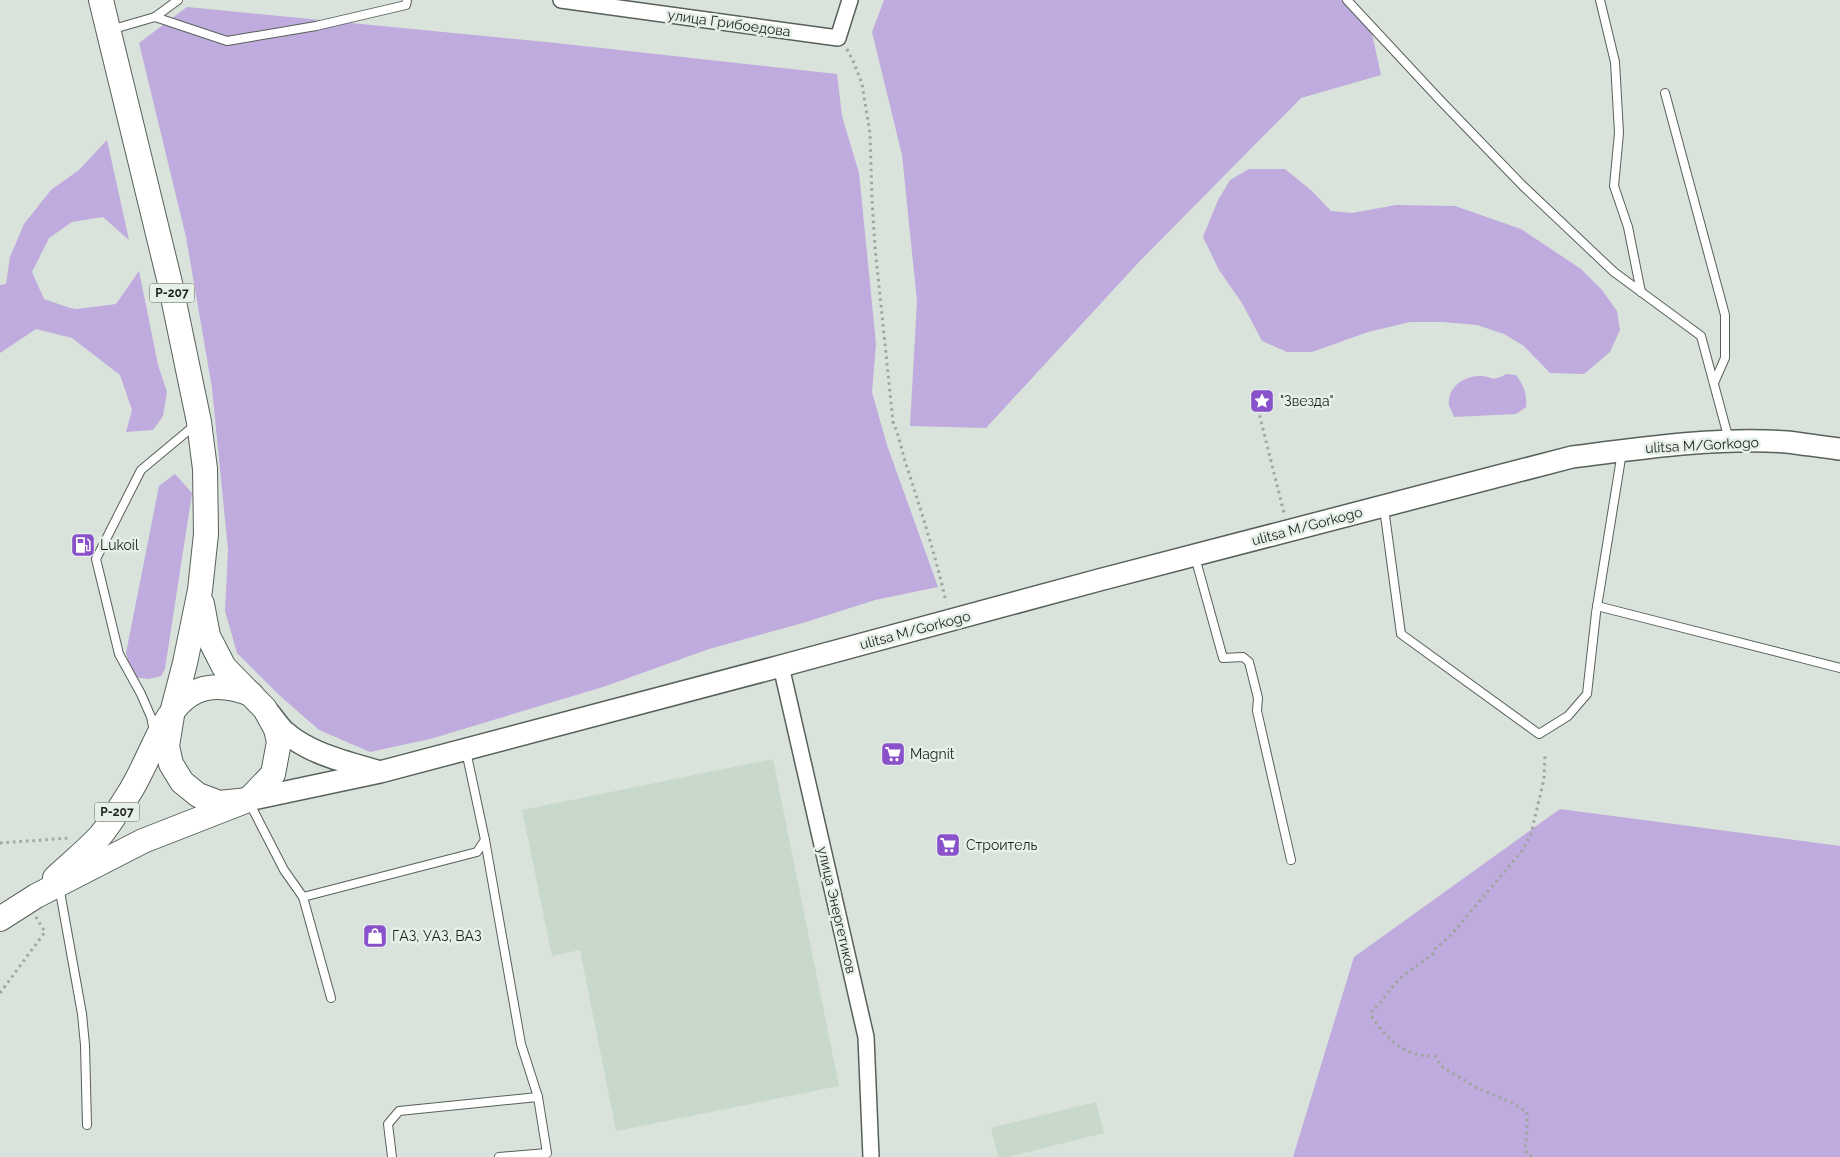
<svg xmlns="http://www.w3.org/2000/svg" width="1840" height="1157" font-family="Raleway,sans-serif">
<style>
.built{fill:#c8d9cc}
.green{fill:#bfabdd}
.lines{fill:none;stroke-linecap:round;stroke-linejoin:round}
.service-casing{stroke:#576059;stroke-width:10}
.minor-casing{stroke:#576059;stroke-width:18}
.secondary-casing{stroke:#576059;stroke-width:24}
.primary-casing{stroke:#576059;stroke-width:26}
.path{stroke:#9ea69f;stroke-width:3;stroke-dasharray:2.5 4;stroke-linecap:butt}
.service{stroke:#fff;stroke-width:8}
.minor{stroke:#fff;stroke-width:15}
.secondary{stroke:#fff;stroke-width:21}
.primary{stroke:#fff;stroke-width:24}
.labels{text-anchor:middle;stroke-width:5;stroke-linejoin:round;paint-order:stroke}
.shield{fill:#e6f0e9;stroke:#595f5b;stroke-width:1}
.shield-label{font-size:12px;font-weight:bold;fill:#1d211e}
.street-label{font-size:14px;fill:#1d211e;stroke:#e6f0e9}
.poi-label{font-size:14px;fill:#1d211e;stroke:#e6f0e9;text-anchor:start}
</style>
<rect width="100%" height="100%" fill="#d9e3db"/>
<!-- built -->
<g class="built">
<polygon points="773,759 839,1086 616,1131 580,950 552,956 522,810"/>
<polygon points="1096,1102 1104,1133 1008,1157 998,1157 991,1128"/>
</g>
<!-- green -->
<g class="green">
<polygon points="884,0 1342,0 1370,24 1381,75 1301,98 1138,263 986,428 910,426 917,301 902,155 872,32"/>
<polygon points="187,7 556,43 837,74 842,116 859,173 876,344 872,392 887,445 938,587 875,600 806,622 709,649 603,687 430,739 370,752 319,730 278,694 237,653 225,611 228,550 212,388 186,237 139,43"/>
<polygon points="107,140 129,240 103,217 72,222 49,238 32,272 44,299 70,308 77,309 116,304 139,271 158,365 167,392 163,416 153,430 126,432 132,410 120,375 72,338 36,329 0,353 0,285 6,284 10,257 24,224 51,190 79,170"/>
<polygon points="1249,169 1285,169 1312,191 1331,211 1352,213 1396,205 1455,206 1521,229 1581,269 1602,290 1617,311 1620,330 1610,352 1584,374 1550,373 1524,346 1504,334 1477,325 1443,322 1410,322 1368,332 1312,352 1287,352 1262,341 1242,303 1219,270 1203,237 1218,200 1230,180"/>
<path d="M1506 374 1516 375C1524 386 1527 394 1526 407L1516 414 1454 417C1453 413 1450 409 1449 405 1447 388 1463 376 1480 376 1493 376 1491 383 1506 374Z"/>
<polygon points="175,474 192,493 165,669 161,676 149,679 133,677 126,653 159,486"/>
<polygon points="1560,809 1840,846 1840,1157 1293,1157 1354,957"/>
</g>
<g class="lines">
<defs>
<g id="service">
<polyline points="1347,0 1440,100 1523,186 1614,272 1701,336 1729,440"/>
<polyline points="1600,0 1615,62 1619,133 1614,186 1628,227 1641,292"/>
<polyline points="155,17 178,0"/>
<polyline points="110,30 155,17 227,41 316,26 406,5 407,0"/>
<polyline points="1665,93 1725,315 1725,358 1714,383"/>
<polyline points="1384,508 1401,634 1539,734 1568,716 1587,694 1596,613 1622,452"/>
<polyline points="1195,557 1223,658 1243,657 1249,662 1258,698 1257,711 1291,860"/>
<polyline points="1597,606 1840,668"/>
<polyline points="154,731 151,717 141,694 119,654 96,559 141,470 195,425"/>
<polyline points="249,802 284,870 303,897 477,852 485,840 466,751"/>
<polyline points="485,840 521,1044 538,1097 547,1153 499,1157"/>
<polyline points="59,886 82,1014 85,1045 87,1125"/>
<polyline points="303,897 331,998"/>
<polyline points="392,1157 388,1124 399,1111 538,1097"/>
</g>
<g id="minor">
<polyline points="561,0 838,38 850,0"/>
<polyline points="781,666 866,1037 871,1157"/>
</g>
<g id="secondary">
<path d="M270 714C275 720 279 727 285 732 310 754 346 762 377 771"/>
<path d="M248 800 380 772 781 666 1099 580 1572 457C1642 448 1717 437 1787 442 1804 444 1822 447 1840 449"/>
</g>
<g id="primary">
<polyline points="101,0 170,283 199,422 205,469 206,534 200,590 185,663 173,709 167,746 171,764 182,782 198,795 219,803 248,800"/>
<path d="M55 878C70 864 86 851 100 836 110 824 119 809 128 795 162 743 168 663 251 694"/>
<polyline points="0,919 36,896 143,841 248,800 273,774 279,742 276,729 265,709 224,667 208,636 202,604"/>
</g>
</defs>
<!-- service casing -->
<use href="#service" class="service-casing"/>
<!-- minor casing -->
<use href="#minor" class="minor-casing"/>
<!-- secondary casing -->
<use href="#secondary" class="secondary-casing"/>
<!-- primary casing -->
<use href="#primary" class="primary-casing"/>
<!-- path -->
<g class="path">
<path d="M847 49 854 63 862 84 870 133 872 200 875 247 893 422C900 437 902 454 908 470 922 514 936 557 946 602"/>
<polyline points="1258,409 1284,513"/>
<polyline points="0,843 69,838"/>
<polyline points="0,993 45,932 36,917"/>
<path d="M1532 1157 1525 1151 1527 1132V1112L1510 1102 1475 1087 1441 1066 1435 1056C1402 1056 1390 1041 1371 1016L1372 1010C1384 1001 1384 996 1393 986 1404 973 1420 964 1434 953L1435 949 1451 935 1522 851 1531 834 1544 779 1545 755"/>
</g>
<!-- service -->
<use href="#service" class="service"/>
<!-- minor -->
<use href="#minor" class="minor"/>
<!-- secondary -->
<use href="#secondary" class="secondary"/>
<!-- primary -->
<use href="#primary" class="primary"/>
</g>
<!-- icons -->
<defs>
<symbol id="sight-square" viewBox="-11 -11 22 22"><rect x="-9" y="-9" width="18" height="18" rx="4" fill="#8a52ca" stroke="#e6f0e9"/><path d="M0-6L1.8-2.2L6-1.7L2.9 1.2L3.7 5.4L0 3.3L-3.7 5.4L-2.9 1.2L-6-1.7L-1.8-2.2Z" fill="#fff"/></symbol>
<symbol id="fuel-square" viewBox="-11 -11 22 22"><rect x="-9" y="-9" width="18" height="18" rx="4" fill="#8a52ca" stroke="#e6f0e9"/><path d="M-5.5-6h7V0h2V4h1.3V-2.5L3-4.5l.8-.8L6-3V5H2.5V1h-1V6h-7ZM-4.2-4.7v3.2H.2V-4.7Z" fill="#fff"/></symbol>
<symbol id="supermarket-square" viewBox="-11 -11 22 22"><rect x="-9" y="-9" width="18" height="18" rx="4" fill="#8a52ca" stroke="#e6f0e9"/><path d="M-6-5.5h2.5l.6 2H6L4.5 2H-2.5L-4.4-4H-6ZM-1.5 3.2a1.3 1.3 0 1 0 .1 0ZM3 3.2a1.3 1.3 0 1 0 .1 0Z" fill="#fff"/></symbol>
<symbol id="shop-square" viewBox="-11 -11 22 22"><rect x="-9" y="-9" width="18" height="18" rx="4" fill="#8a52ca" stroke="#e6f0e9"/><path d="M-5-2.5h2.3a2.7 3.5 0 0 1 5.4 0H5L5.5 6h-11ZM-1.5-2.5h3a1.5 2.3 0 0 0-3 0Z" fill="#fff"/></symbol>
</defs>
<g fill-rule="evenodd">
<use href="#sight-square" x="1248" y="387" width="28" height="28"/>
<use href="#fuel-square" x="69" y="531" width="28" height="28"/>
<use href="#supermarket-square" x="879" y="740" width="28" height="28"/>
<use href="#supermarket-square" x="934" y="831" width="28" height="28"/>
<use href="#shop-square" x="361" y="922" width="28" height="28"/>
</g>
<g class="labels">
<!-- shield labels -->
<g class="shield">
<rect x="149.5" y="283.5" width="45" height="19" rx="4"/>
<rect x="94.5" y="802.5" width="45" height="19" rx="4"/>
</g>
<g class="shield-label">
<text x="172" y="297">Р-207</text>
<text x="117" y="816">Р-207</text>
</g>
<!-- street labels -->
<g class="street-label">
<text transform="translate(729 23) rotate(8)" y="5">улица Грибоедова</text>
<text transform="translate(1702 445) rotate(-3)" y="5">ulitsa M/Gorkogo</text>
<text transform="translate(1307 526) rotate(-15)" y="5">ulitsa M/Gorkogo</text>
<text transform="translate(915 630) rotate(-15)" y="5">ulitsa M/Gorkogo</text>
<text transform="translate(837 910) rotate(77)" y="5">улица Энергетиков</text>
</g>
<!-- poi labels -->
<g class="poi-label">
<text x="1280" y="406">"Звезда"</text>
<text x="100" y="550">Lukoil</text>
<text x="910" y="759">Magnit</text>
<text x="966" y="850">Строитель</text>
<text x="392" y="941">ГАЗ, УАЗ, ВАЗ</text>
</g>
</g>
</svg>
